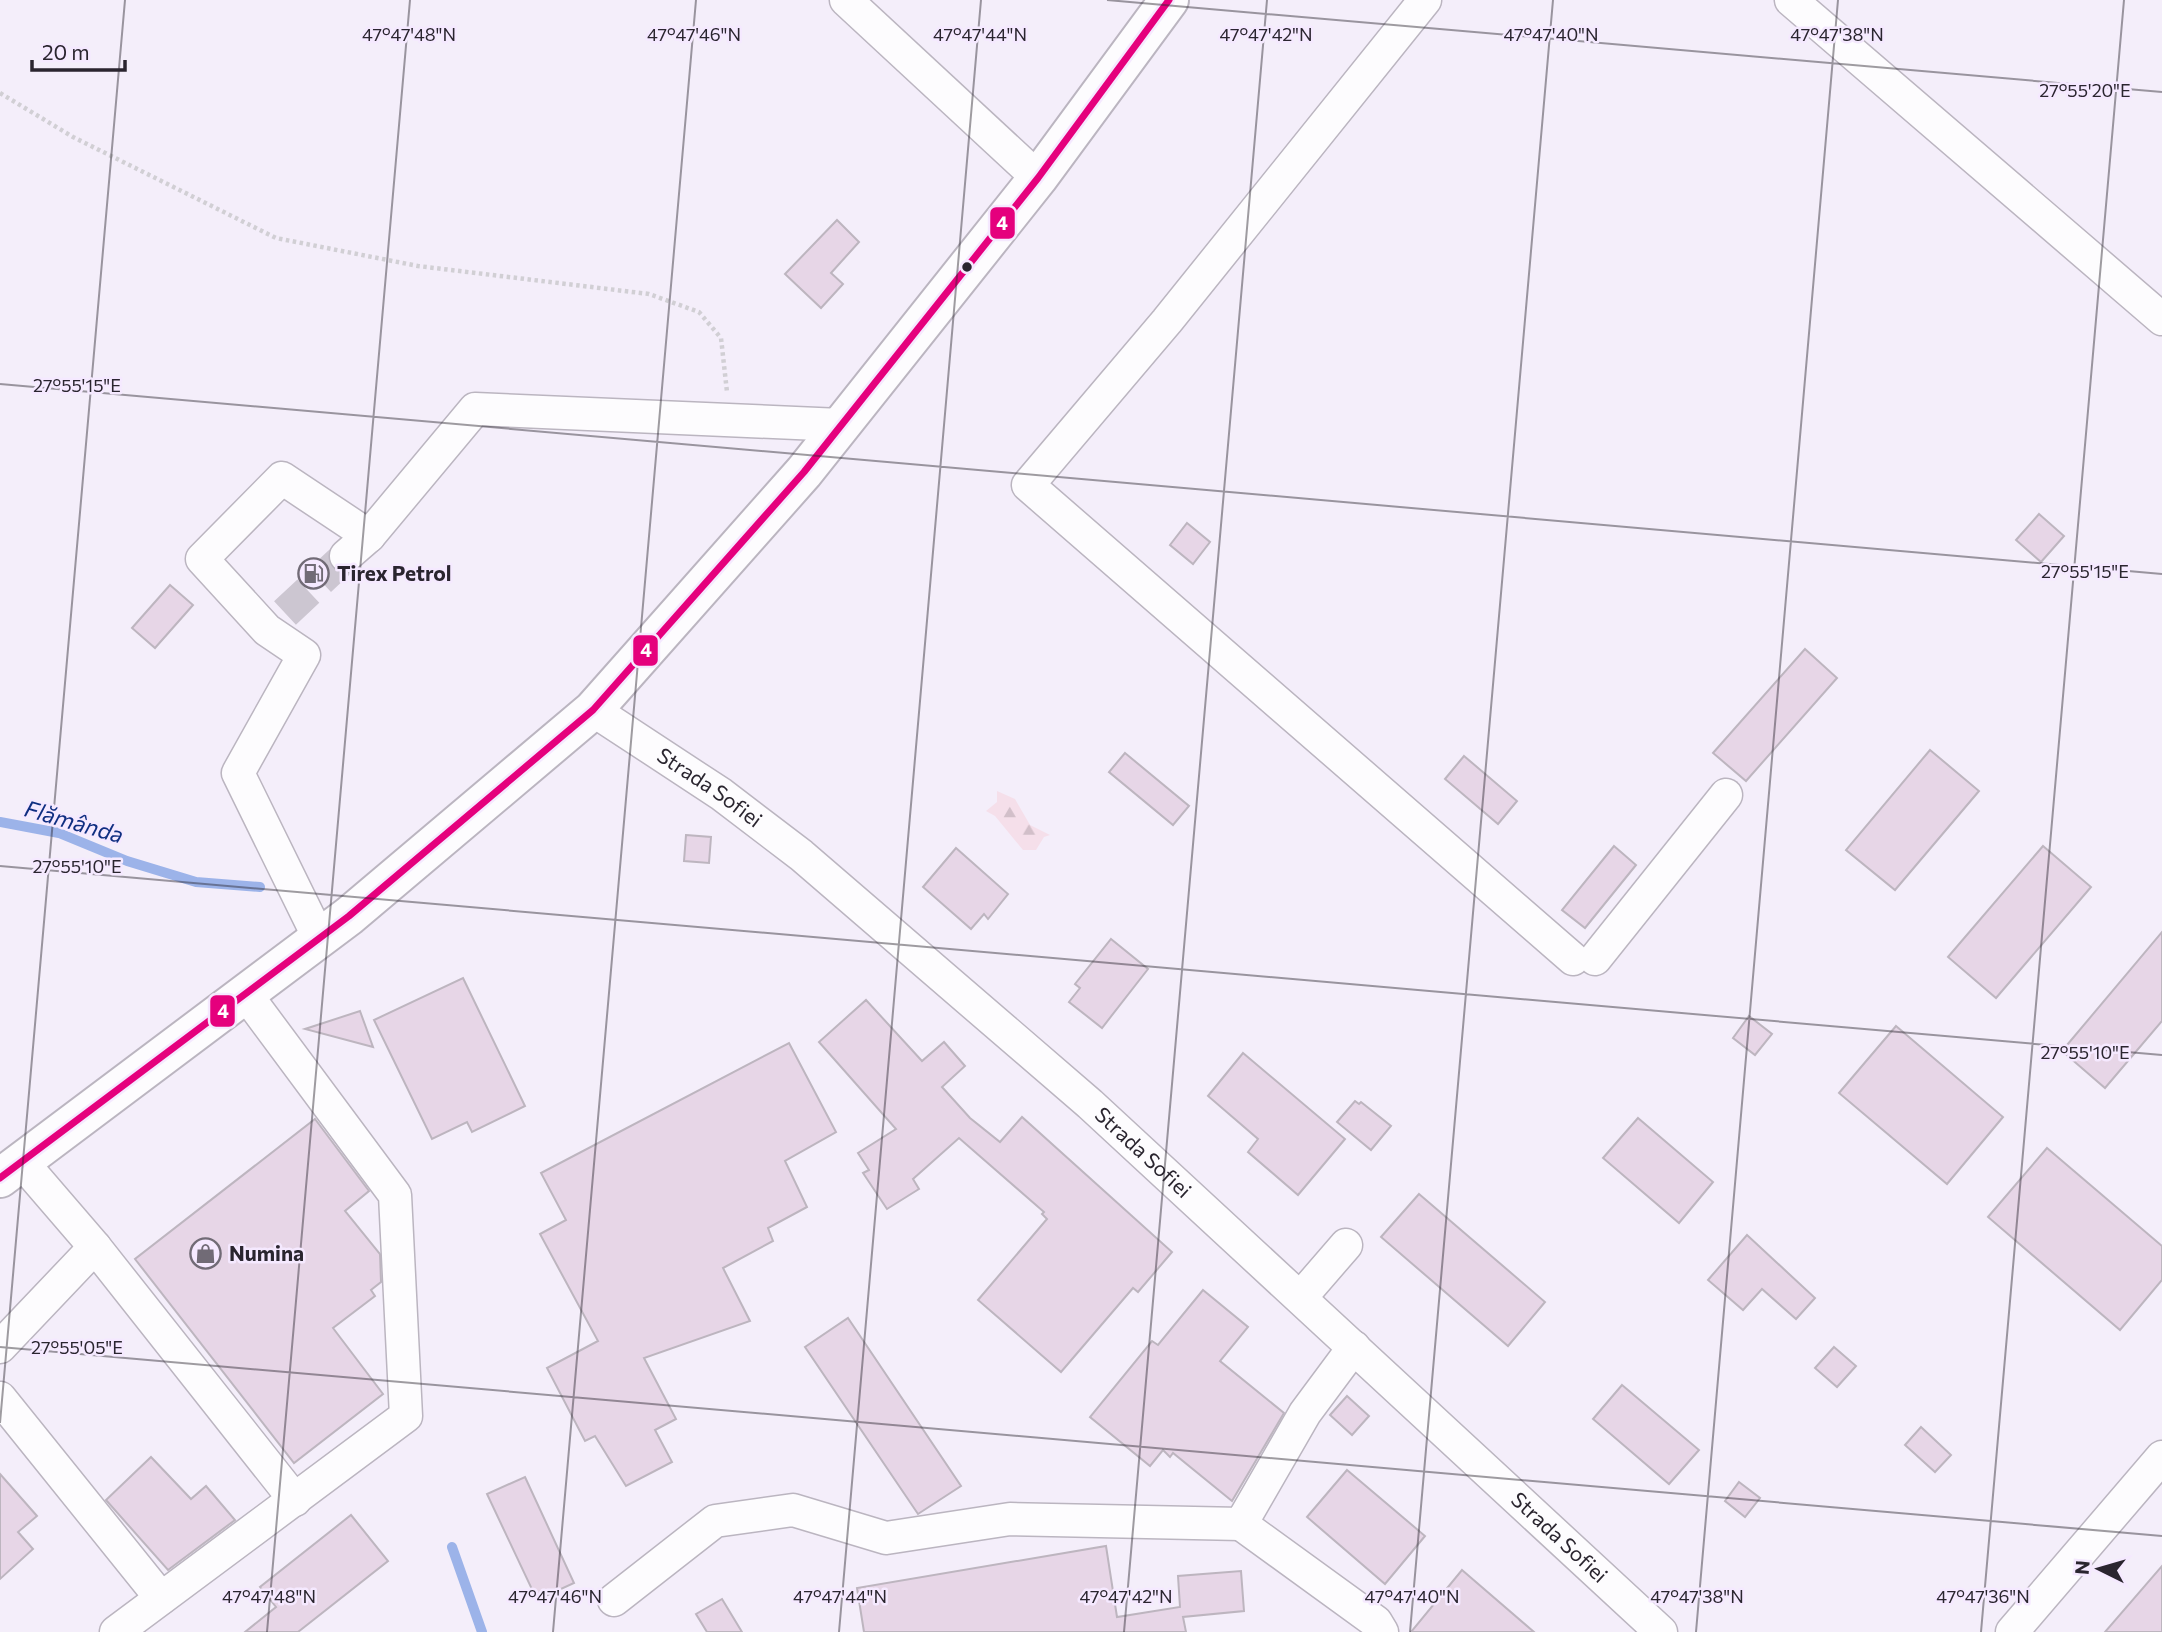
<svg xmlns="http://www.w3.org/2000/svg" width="2162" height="1632" font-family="Commissioner,sans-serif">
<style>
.forest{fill:url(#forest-firs)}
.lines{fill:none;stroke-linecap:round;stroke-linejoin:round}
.stream{stroke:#9cb3e9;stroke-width:10}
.building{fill:#e7d6e7;stroke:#bdb5bf;stroke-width:2}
.minor-tunnel{stroke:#ccc6d1;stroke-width:32;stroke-dasharray:32 16;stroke-linecap:butt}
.minor-casing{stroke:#bbb5c0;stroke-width:35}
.highway-casing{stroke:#bbb5c0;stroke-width:42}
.path{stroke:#d1cfd4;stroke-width:4.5;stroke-dasharray:3.5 3.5;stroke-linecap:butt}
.minor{stroke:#fdfcfe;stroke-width:32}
.highway{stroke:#fdfcfe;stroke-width:38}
.bus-1-casing{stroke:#f5e9ff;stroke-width:12}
.bus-1{stroke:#e5007d;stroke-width:7}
.ticks{fill:none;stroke:#2a252f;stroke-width:2;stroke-opacity:0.45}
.bus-dot{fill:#2a252f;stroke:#f5e9ff;stroke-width:2.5}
.labels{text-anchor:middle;stroke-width:5;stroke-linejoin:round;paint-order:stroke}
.poi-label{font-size:21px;font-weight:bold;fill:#2a252f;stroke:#f5e9ff;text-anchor:start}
.street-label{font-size:21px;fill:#2a252f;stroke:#f5e9ff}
.water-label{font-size:23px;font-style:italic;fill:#0f2e81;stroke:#f5e9ff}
.ticks-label{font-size:18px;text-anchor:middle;fill:#2a252f;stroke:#f5e9ff;stroke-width:5;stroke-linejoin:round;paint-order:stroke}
.line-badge{stroke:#f5e9ff;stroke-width:2.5}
.badge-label{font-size:19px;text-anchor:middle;font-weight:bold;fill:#fff}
</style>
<defs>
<pattern id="forest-firs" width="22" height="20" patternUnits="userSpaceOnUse" patternTransform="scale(1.75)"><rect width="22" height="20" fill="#f5dfea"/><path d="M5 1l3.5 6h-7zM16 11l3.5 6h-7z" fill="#d2bfc9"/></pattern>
</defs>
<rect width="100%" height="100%" fill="#f4eefa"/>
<!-- forest -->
<polygon class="forest" points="997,791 1015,799 1030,825 1050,835 1044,837 1036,850 1023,850 995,816 986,811 997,802"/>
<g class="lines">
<!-- stream -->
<g class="stream">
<polyline points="0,822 59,833 127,861 196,882 260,887"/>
<polyline points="452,1547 482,1632"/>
</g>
</g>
<!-- building -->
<g class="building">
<polygon points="837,220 859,242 831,273 843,284 821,308 785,274"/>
<polygon points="2039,514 2064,536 2041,562 2016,540"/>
<polygon points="1187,523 1210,542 1193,564 1170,545"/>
<polygon points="170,585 193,605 155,648 132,628"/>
<polygon points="1805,649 1837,678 1746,781 1713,753"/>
<polygon points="1930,750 1979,791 1895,890 1846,850"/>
<polygon points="1125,753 1189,806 1173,825 1109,772"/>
<polygon points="1464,756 1517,801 1498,824 1445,779"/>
<polygon points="686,835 711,837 709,863 684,861"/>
<polygon points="1614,846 1636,865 1585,928 1562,910"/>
<polygon points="2043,846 2091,887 1996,998 1948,957"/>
<polygon points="956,848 1008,894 988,919 984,914 971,929 923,887"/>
<polygon points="2162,932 2162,1021 2105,1088 2062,1051"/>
<polygon points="1111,939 1148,969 1102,1028 1069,1002 1080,988 1075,984"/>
<polygon points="463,978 525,1106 472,1132 467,1122 432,1139 374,1020"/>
<polygon points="866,1000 922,1061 944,1042 965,1066 942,1087 970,1118 1000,1142 1022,1117 1172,1252 1138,1292 1133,1288 1061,1372 978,1300 1047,1219 1042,1214 1044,1212 959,1138 913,1179 919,1189 887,1209 863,1173 869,1170 858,1153 896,1129 819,1042"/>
<polygon points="360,1011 373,1047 305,1029"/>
<polygon points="1749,1016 1772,1034 1755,1055 1733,1038"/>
<polygon points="1896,1026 2003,1117 1947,1184 1839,1093"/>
<polygon points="789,1043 836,1132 785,1161 807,1207 768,1228 773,1241 723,1268 750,1321 644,1358 676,1419 655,1430 672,1462 626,1486 595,1436 585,1441 547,1368 598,1341 540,1234 566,1220 541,1173"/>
<polygon points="1243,1053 1345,1139 1298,1195 1248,1152 1258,1139 1208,1096"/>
<polygon points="1355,1101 1359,1104 1361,1102 1391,1126 1371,1150 1337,1122"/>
<polygon points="1638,1118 1713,1182 1679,1223 1603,1158"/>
<polygon points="315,1119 369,1191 345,1211 380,1254 381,1282 371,1290 375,1296 333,1328 383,1394 294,1463 135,1259"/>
<polygon points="2047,1148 2162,1246 2162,1280 2120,1330 1988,1217"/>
<polygon points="1419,1194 1545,1302 1508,1346 1381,1237"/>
<polygon points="1747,1235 1815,1298 1796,1319 1762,1289 1743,1310 1708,1280"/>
<polygon points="1203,1290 1248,1327 1220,1361 1284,1413 1232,1501 1173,1453 1170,1457 1163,1450 1150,1466 1090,1417 1152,1341 1158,1345"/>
<polygon points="848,1318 961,1486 918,1514 805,1347"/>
<polygon points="1834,1347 1856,1366 1837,1387 1815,1368"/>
<polygon points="1622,1385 1699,1450 1669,1484 1593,1419"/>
<polygon points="1347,1396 1369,1416 1352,1435 1330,1415"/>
<polygon points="1921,1427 1951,1455 1935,1472 1905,1445"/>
<polygon points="151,1457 191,1499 206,1486 235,1520 168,1570 106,1500"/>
<polygon points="1347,1470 1425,1536 1385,1584 1307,1517"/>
<polygon points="0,1474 37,1516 18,1532 33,1549 0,1579"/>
<polygon points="525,1477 574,1583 537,1600 487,1494"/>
<polygon points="1739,1482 1760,1498 1745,1517 1725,1501"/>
<polygon points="351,1515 388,1561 298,1632 245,1632 276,1607 260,1587"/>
<polygon points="1106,1546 1117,1617 1180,1607 1178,1576 1241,1571 1244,1611 1183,1617 1186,1632 864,1632 857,1588"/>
<polygon points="2162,1566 2162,1632 2105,1632"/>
<polygon points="1462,1570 1534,1632 1411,1632"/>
<polygon points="722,1599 742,1632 707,1632 696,1614"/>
</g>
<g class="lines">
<!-- minor-tunnel -->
<polyline class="minor-tunnel" points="285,613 346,556"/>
<defs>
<g id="minor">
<polyline points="846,0 1038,178"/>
<polyline points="1425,0 1167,321 1028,485 1573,959"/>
<polyline points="1791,0 2162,319"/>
<polyline points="346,556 369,536 475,409 841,425"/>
<path id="s1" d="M593 710 721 794 801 855 1090 1104 1661 1632"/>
<polyline points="319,938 238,773 304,655 267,630 202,559 282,478 369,536"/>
<polyline points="1595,959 1726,795"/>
<polyline points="21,1161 95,1247 295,1500"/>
<polyline points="1301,1297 1346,1245"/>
<polyline points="0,1347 95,1247"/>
<polyline points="0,1398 161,1598"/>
<polyline points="1241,1524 1376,1622 1382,1632"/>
<polyline points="614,1600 715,1521 793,1510 886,1538 1010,1519 1241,1524 1305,1413 1354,1347"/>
<polyline points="116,1632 406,1416 395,1195 245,993"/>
<polyline points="2012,1632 2162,1457"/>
</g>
<polyline id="highway" points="0,1178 349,916 593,710 804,472 1038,178 1169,0"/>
</defs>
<!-- minor casing -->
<use href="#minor" class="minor-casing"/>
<!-- highway casing -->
<use href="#highway" class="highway-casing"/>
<!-- path -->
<polyline class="path" points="0,93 73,137 276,238 418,266 649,294 699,312 721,338 727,392"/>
<!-- minor -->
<use href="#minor" class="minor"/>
<!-- highway -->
<use href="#highway" class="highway"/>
<defs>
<polyline id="bus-1" points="0,1178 349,916 593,710 804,472 1038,178 1169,0"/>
</defs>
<!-- bus-1 casing -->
<use href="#bus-1" class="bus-1-casing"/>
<!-- bus-1 -->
<use href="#bus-1" class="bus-1"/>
</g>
<!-- ticks -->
<path class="ticks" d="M1107 0 2162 92M0 384 2162 574M0 866 2162 1055M0 1347 2162 1536M0 1423 125 0M267 1632 410 0M553 1632 696 0M839 1632 981 0M1124 1632 1267 0M1410 1632 1553 0M1696 1632 1838 0M1981 1632 2124 0"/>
<!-- icons -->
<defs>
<symbol id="fuel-ring" viewBox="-11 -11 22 22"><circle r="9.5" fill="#f5e9ff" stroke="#716b76" stroke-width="1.5"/><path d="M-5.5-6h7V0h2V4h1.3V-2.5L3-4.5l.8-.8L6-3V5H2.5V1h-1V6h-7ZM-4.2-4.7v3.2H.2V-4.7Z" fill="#716b76"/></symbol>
<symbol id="shop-ring" viewBox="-11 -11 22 22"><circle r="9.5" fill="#f5e9ff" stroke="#716b76" stroke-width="1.5"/><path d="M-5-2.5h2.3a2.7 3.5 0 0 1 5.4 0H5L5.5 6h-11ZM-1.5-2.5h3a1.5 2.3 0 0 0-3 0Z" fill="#716b76"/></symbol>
</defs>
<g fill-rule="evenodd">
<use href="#fuel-ring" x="296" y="556" width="35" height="35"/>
<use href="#shop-ring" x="188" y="1236" width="35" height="35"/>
</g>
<!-- markers -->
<circle class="bus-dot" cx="967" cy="267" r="6"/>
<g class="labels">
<!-- poi labels -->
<g class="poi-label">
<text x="337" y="581">Tirex Petrol</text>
<text x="229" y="1261">Numina</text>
</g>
<!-- street labels -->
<g class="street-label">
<text dy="7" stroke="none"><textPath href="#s1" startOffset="140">Strada Sofiei</textPath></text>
<text dy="7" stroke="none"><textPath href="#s1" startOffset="707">Strada Sofiei</textPath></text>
<text dy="7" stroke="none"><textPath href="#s1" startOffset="1274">Strada Sofiei</textPath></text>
</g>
<!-- water labels -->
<g class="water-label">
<text transform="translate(74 822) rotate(16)" y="8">Flămânda</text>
</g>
</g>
<g class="ticks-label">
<text x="409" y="41">47°47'48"N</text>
<text x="694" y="41">47°47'46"N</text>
<text x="980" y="41">47°47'44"N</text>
<text x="1266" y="41">47°47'42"N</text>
<text x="1551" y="41">47°47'40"N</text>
<text x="1837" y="41">47°47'38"N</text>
<text x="2085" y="97">27°55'20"E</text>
<text x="77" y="392">27°55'15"E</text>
<text x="2085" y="578">27°55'15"E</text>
<text x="77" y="873">27°55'10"E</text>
<text x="2085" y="1059">27°55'10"E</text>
<text x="77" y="1354">27°55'05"E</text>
<text x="269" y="1603">47°47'48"N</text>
<text x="555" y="1603">47°47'46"N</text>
<text x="840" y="1603">47°47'44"N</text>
<text x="1126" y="1603">47°47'42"N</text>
<text x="1412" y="1603">47°47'40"N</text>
<text x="1697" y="1603">47°47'38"N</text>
<text x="1983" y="1603">47°47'36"N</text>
</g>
<g class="line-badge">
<rect x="989" y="206" width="27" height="34" rx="7" fill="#e5007d"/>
<rect x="632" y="634" width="27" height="33" rx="7" fill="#e5007d"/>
<rect x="209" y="994" width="27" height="34" rx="7" fill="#e5007d"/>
</g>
<g class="badge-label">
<text x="1002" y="230">4</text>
<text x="646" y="657">4</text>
<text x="223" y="1018">4</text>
</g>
<!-- north arrow -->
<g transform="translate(2099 1569) rotate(275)" stroke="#f5e9ff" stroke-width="5" paint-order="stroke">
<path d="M0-5L12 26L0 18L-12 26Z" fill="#2a252f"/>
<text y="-10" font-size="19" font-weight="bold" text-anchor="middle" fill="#2a252f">N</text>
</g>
<!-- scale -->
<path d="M32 60v10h93v-10" fill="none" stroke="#2a252f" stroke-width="3.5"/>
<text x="42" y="60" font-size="21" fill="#2a252f" stroke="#f5e9ff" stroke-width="5" paint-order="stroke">20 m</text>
</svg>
